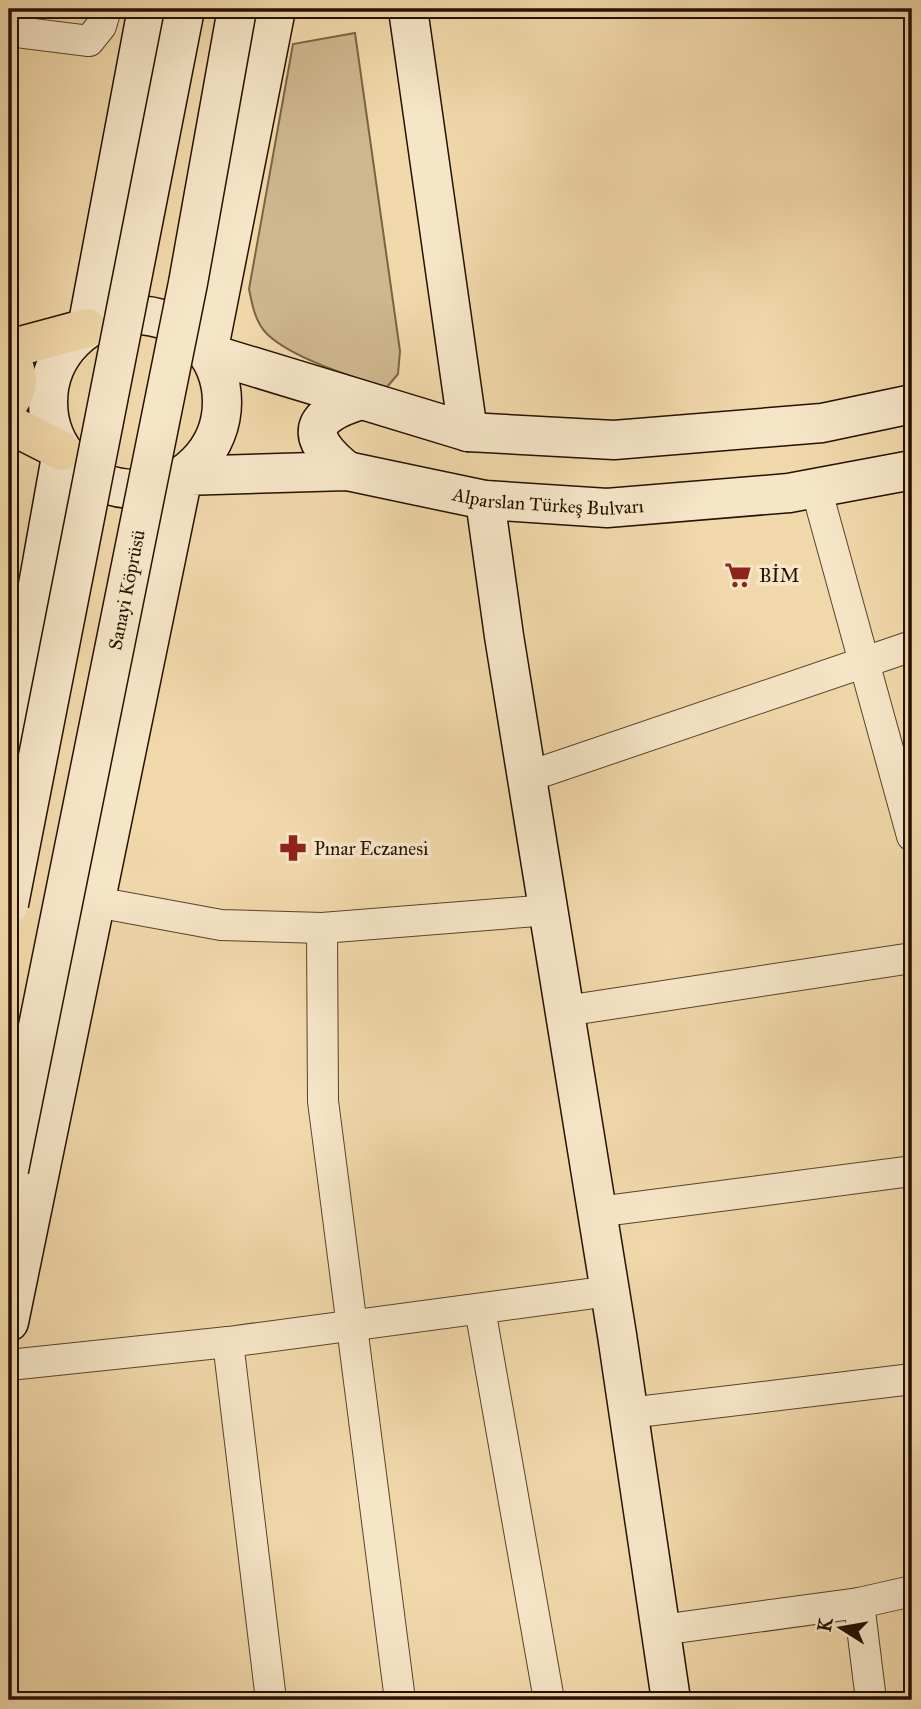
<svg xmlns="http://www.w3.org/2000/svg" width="921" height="1709" font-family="'IM FELL Great Primer',serif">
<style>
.green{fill:#ceb68d;stroke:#7a6446;stroke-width:2}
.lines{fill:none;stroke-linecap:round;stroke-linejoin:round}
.street-casing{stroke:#58432a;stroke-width:32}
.secondary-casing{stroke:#251100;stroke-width:41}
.primary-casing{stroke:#251100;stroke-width:41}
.street{stroke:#f6e6c8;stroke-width:30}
.secondary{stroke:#f6e6c8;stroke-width:38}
.primary{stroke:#f1d8aa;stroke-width:38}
.secondary-bridge-casing{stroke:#251100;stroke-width:41;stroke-linecap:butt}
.secondary-bridge{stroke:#f6e6c8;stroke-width:38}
.labels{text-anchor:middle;stroke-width:7;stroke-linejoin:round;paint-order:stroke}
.street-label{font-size:19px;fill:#251100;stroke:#f6e6c8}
.poi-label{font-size:19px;fill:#251100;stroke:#f6e6c8;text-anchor:start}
</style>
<rect width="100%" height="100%" fill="#f1d8aa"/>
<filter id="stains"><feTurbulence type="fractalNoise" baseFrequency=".00286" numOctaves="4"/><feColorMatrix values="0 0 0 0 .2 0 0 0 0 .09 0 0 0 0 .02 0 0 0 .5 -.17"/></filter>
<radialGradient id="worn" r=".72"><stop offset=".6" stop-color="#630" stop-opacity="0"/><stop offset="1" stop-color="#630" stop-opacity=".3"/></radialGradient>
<!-- green -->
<path class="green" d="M355 33 400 351 398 374 387 387C354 378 292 358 267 334 255 322 252 304 249 289L293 44Z"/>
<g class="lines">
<defs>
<g id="street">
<polyline points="9,31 89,41 101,26 106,9"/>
<polyline points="816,488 912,836"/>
<polyline points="527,777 912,646"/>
<polyline points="96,902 221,925 322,928 549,910"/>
<polyline points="322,928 323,1101 400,1700"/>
<polyline points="565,1011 912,958"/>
<polyline points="597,1212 912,1171"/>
<polyline points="480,1309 549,1700"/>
<polyline points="228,1342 271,1700"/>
<polyline points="9,1365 228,1342 610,1291"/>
<polyline points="629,1413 912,1379"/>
<polyline points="859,1603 871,1700"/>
<polyline points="661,1630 859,1603 912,1591"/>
</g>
<g id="secondary">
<polyline points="276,9 208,353 468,432 614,440 822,423 912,404"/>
<polyline points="408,9 468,432"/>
<circle cx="135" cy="402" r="87"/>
<polyline points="87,328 147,9"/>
<path d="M347 471C304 437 308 416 361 400"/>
<polyline points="485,500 504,636 617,1335 671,1700"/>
<polyline points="9,747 62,451"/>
<path id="s1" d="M9 1322 183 476 347 471 485 500 607 508 789 493 912 470"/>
</g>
<g id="primary">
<polyline points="9,349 87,328"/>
<path d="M9 357C20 374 19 387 9 403"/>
<polyline points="9,424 62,451"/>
</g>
</defs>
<!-- street casing -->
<use href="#street" class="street-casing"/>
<!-- secondary casing -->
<use href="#secondary" class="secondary-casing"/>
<!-- primary casing -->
<use href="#primary" class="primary-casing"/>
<!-- street -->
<use href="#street" class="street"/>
<!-- secondary -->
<use href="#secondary" class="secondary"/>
<!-- primary -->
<use href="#primary" class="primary"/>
<defs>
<g id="secondary-bridge">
<polyline points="9,904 185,9"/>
<path id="s2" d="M9 1170 188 283 237 9"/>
</g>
</defs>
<!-- secondary-bridge casing -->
<use href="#secondary-bridge" class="secondary-bridge-casing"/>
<!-- secondary-bridge -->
<use href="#secondary-bridge" class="secondary-bridge"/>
</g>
<!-- icons -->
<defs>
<symbol id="supermarket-bare" viewBox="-9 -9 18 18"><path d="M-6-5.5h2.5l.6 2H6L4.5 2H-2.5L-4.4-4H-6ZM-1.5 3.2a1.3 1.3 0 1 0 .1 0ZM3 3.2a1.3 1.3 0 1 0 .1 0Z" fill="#8f2418" stroke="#f6e6c8" stroke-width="2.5" paint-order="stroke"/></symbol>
<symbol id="pharmacy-bare" viewBox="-9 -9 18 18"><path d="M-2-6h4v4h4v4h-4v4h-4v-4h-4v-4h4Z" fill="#8f2418" stroke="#f6e6c8" stroke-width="2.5" paint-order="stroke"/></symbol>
</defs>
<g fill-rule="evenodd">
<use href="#supermarket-bare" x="719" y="556" width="38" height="38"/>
<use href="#pharmacy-bare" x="274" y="829" width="38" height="38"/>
</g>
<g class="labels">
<!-- street labels -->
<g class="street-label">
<text dy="7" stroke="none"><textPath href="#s1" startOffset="1232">Alparslan Türkeş Bulvarı</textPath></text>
<text dy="7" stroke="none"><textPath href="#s2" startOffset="592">Sanayi Köprüsü</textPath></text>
</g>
<!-- poi labels -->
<g class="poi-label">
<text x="759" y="582">BİM</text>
<text x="314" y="855">Pınar Eczanesi</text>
</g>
</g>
<!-- margin -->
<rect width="921" height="1709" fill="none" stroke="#f1d8aa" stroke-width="35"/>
<rect x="10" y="10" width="900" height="1688" fill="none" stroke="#251100" stroke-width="3.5"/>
<rect x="18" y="18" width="886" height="1674" fill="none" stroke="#251100" stroke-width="2"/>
<!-- north arrow -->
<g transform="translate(841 1628) rotate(281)" stroke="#f6e6c8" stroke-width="5" paint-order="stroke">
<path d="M0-5L12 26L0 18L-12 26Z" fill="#251100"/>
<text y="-10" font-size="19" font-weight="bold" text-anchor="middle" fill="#251100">K</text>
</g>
<rect width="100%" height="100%" filter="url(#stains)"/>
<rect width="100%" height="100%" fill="url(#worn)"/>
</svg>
